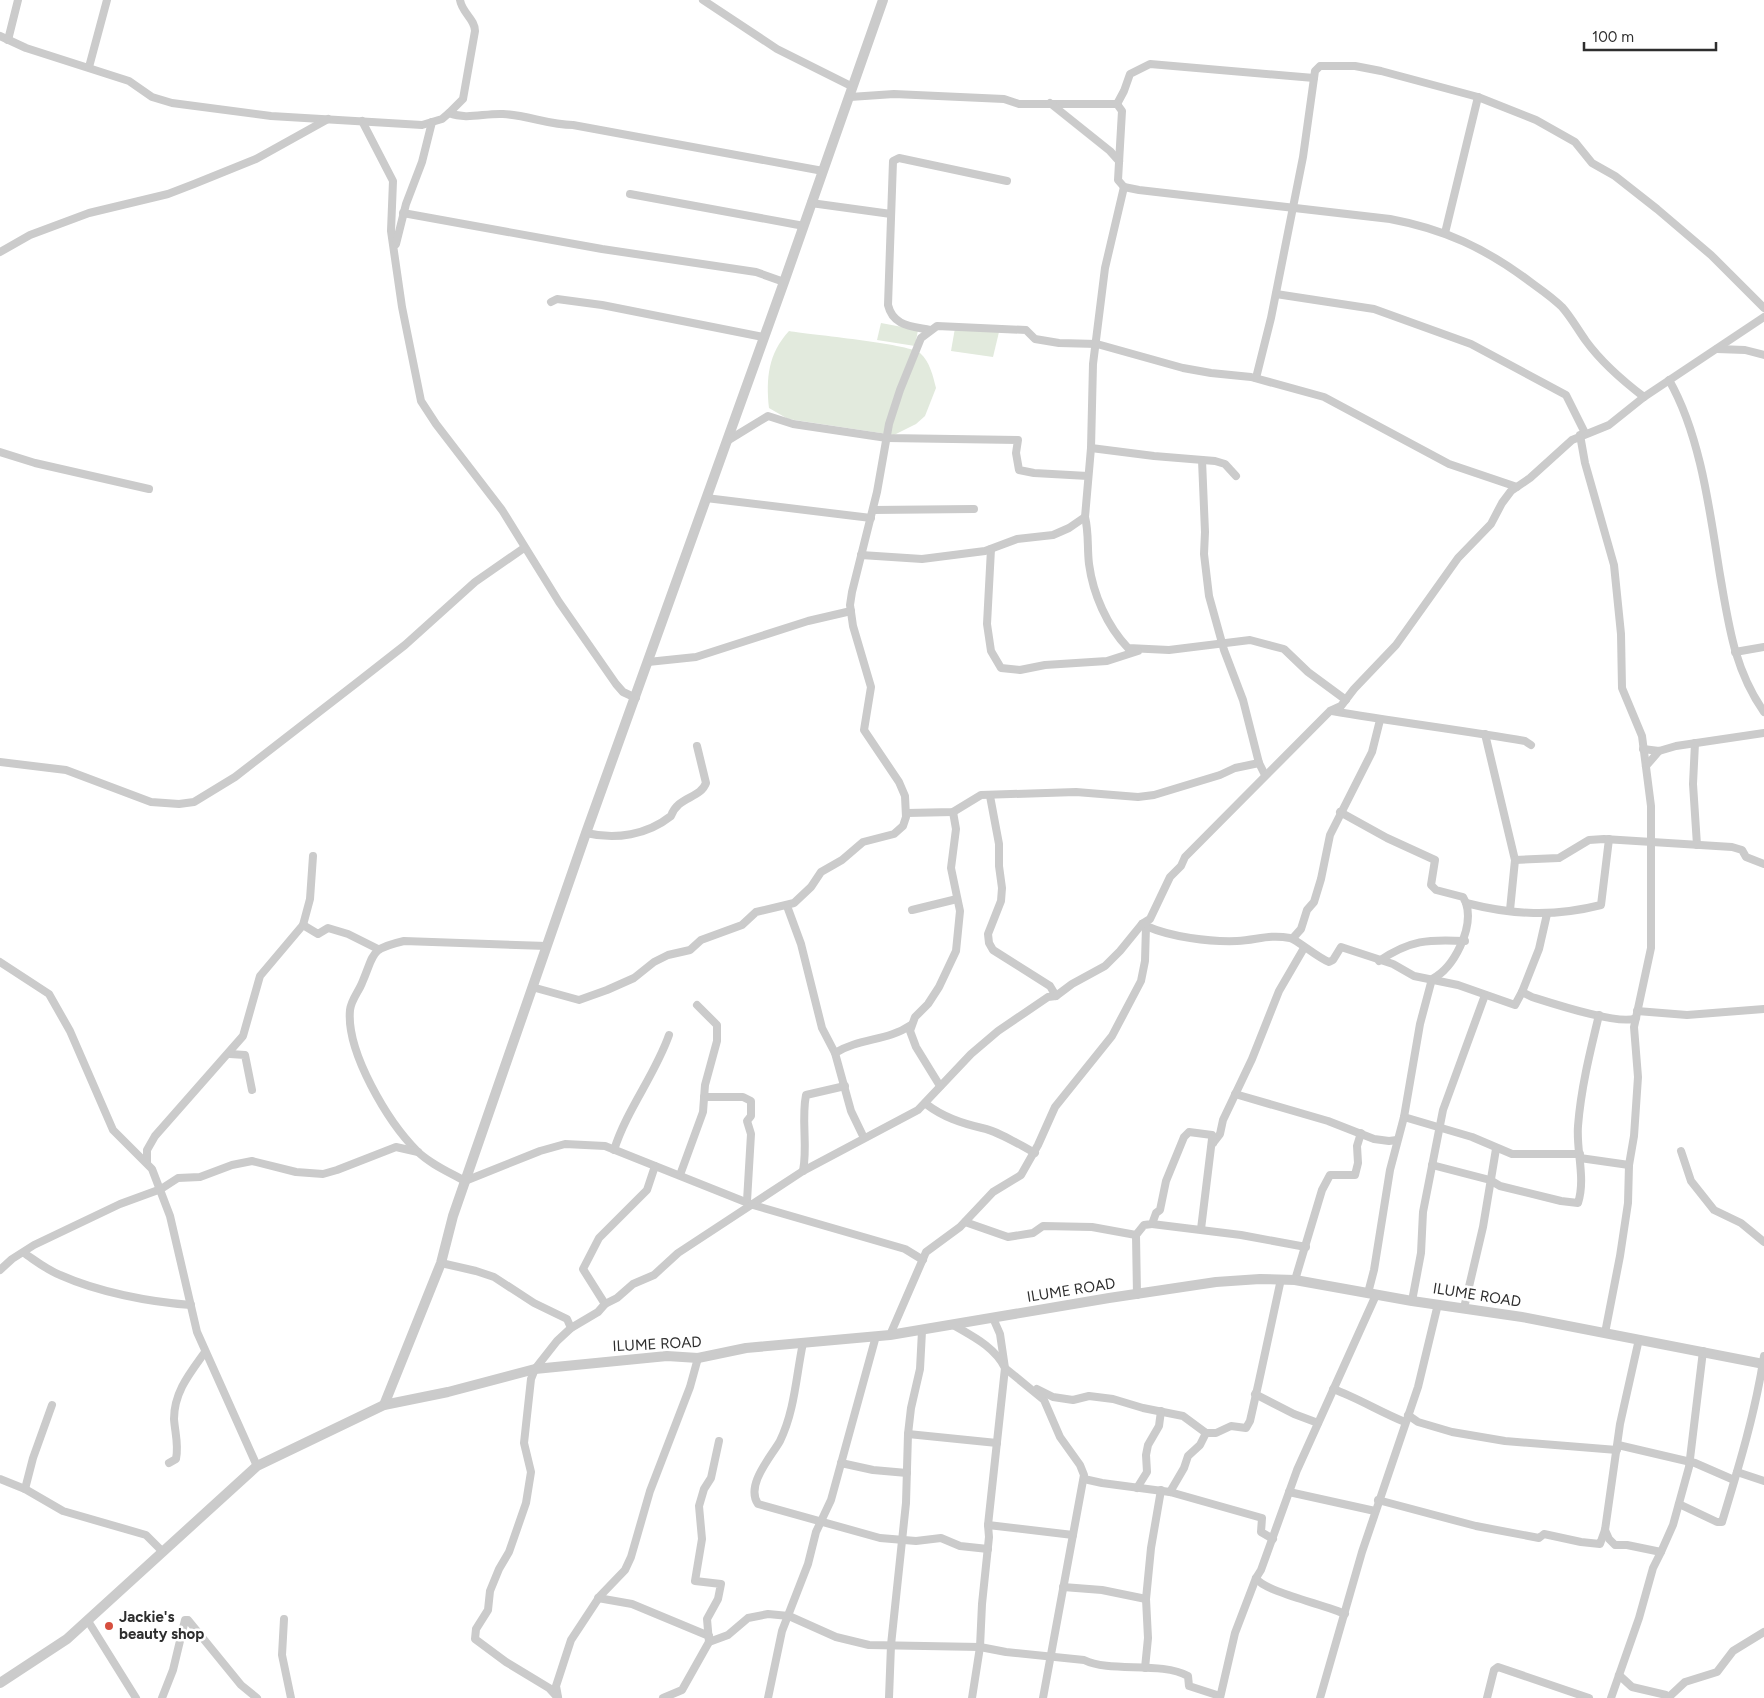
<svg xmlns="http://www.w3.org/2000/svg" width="1764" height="1698" font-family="Figtree,sans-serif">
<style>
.green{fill:#e2eadd}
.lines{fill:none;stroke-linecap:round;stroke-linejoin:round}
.minor{stroke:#cbcbcb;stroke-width:8}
.tertiary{stroke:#cbcbcb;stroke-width:10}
.poi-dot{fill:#d64f3f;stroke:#fff;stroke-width:2}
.labels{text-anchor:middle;stroke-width:5;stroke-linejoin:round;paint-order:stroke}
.street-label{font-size:15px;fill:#2e2e2e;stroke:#fff}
.poi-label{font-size:15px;font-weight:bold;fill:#2e2e2e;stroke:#fff;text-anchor:start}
</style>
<rect width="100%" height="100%" fill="#fff"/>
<!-- green -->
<g class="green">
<polygon points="881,323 918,330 915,346 877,340"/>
<polygon points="955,328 999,332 993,357 951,351"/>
<path d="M789 331C812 335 906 343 920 353 930 362 933 376 936 388L925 416 916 424 894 435 788 419 769 408C766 378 768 354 789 331Z"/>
</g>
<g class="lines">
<!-- minor -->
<g class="minor">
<polyline points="703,0 777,49 853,87"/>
<path d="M0 36 26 48 129 81 152 97 172 103 271 116 422 125 442 119 449 113C467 120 484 113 503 114 527 115 549 125 573 125L823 171"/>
<polyline points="8,40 18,0"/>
<polyline points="89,67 107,0"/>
<path d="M850 97 894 94 1004 99 1019 104H1117L1122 111 1118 180 1124 187 1139 190 1390 219C1444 229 1485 248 1529 281 1540 289 1552 297 1562 307 1571 317 1578 330 1586 341 1602 363 1623 381 1644 397"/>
<polyline points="1050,103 1110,151 1119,161"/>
<polyline points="1117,104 1124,91 1130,74 1150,64 1314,78"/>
<path d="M449 113 463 99 475 31C475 19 462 13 460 0"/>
<polyline points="362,121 393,181 391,231 402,307 421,401 436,424 502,510 559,602 616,684 623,692 636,698"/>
<polyline points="630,194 804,226"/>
<polyline points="811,203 891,214"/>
<polyline points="403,213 602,249 756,272 784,282"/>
<polyline points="1445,233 1478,97"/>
<polyline points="396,244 406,204 422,162 432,122"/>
<polyline points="0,252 30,235 89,213 168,194 194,184 256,159 328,119"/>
<polyline points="1276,294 1374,309 1471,344 1566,395 1585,433"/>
<polyline points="551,302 557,299 602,305 763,337"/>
<path d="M930 330C911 326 893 326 888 305L893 161 899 158 1007 181"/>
<polyline points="1717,349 1745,350 1764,355"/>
<polyline points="1256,378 1271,318 1303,157 1315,71 1320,66 1355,66 1381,71 1478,97 1536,120 1575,142 1592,163 1615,176 1657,209 1711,255 1764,308"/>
<path d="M1669 380C1701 436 1710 513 1720 575 1729 626 1734 669 1764 712"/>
<polyline points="1580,435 1585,463 1614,565 1621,634 1622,688 1642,736 1651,806 1651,948 1634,1027 1638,1077 1634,1136 1629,1165 1628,1203 1620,1256 1605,1333"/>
<polyline points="727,441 768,416 793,424 887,438 1018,440 1016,453 1019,470 1034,473 1088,476"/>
<polyline points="1091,448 1154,456 1215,461 1225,464 1236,476"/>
<polyline points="0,452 35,463 149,489"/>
<polyline points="1202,460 1205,532 1204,554 1209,596 1224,650 1243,700 1259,763 1265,775"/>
<polyline points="706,498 871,518"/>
<polyline points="873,510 974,509"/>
<path d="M1085 517C1089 533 1087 547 1089 564 1093 594 1107 626 1128 648L1169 650 1250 640 1284 649 1308 672 1346 700"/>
<polyline points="991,549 987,624 991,651 1001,668 1020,670 1045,665 1107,661 1138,651"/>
<polyline points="861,555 922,559 985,551 1017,539 1053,535 1069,528 1085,517 1091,448 1093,364 1105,268 1124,187"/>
<polyline points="1735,652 1764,647"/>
<polyline points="648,662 696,657 808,621 851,611"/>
<path d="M1332 711C1396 722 1461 730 1525 741L1531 745"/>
<polyline points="1485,734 1515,860 1510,910"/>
<polyline points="1695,743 1693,784 1697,845"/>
<polyline points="1643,749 1659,751 1676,746 1764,733"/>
<polyline points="0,762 66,770 151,802 179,804 194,802 235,777 359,681 405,645 475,582 524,548"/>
<polyline points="1646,766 1659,751"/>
<polyline points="990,796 999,844 999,866 1002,888 1001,901 988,934 989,943 993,950 1050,986 1056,996"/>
<polyline points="1340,812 1387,838 1435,860 1431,885 1436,890 1463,897 1466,903"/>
<polyline points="907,813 953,812 981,795 1076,792 1138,797 1154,795 1220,775 1235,768 1259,763"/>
<path d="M586 833C616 840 647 835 671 816 678 796 700 799 706 783L697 746"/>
<polyline points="1515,860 1559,858 1589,840 1604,839 1732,847 1742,850 1746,857 1764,864"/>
<polyline points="787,906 801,944 822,1028 835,1053 851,1111 864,1138"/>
<polyline points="912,910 957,899"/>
<polyline points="303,925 318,934 328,928 348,934 378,949"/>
<path d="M1146 926C1171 937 1209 942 1237 941 1257 940 1269 934 1290 938 1296 939 1318 958 1329 962L1333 960 1341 947 1393 964 1414 976 1458 985 1515 1005 1522 992 1532 997C1551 1003 1621 1026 1636 1018"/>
<polyline points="1293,938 1301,929 1307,910 1314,902 1321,879 1330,835 1372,752 1380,720"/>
<path d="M547 946 404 941C369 949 375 953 362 983 359 991 351 1000 350 1010 346 1052 388 1122 417 1151 430 1164 449 1172 465 1181L540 1151 565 1144 605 1146 753 1205 905 1249 923 1260"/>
<path d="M1379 961C1410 940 1428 939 1465 941"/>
<polyline points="0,962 49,994 70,1031 113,1130 152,1169 170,1216 197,1332 257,1466"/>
<polyline points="532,987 579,1000 607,990 634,978 654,962 668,955 690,950 701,940 742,925 756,912 794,903 811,887 821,872 842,860 863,842 894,834 903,826 906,817 905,796 899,782 864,730 871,687 853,626 850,605 852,592 877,492 889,424 900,390 921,338 937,326 1026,330 1035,339 1059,343 1097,344 1183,368 1211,373 1251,377 1324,397 1449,464 1517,487"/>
<polyline points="1522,992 1539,949 1547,914"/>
<polyline points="1637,1011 1687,1015 1764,1009"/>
<path d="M835 1053C859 1038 888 1041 911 1025"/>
<polyline points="230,1054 245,1055 252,1090"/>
<polyline points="940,1086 916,1047 910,1031 915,1017 928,1004 939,987 956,951 960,911 951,868 956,829 953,812"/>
<polyline points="1235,1094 1328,1121 1374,1139 1389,1141 1397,1140"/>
<polyline points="704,1097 743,1097 751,1101 751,1116 747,1121 751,1134 747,1201"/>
<path d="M926 1104C943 1117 961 1123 982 1128 1000 1132 1018 1144 1035 1153"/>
<polyline points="1404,1117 1472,1137 1512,1154 1580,1154"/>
<polyline points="1213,1143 1220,1134 1223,1120 1252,1059 1279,991 1304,948"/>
<path d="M614 1150C627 1109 655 1075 669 1035"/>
<polyline points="1681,1151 1691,1181 1714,1210 1741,1223 1764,1242"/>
<polyline points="1580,1158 1629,1165"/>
<polyline points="147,1162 147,1150 155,1136 243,1036 260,976 303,925 310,899 313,856"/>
<path d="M1432 1165 1490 1180 1500 1186 1561 1201 1578 1203C1586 1178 1576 1151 1578 1126 1581 1088 1590 1052 1599 1015"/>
<path d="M803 1171C808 1146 801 1120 806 1095L845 1086"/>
<polyline points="680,1175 703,1112 705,1085 717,1041 717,1025 697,1005"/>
<polyline points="965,1222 1008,1237 1033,1233 1043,1226 1092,1227 1136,1235"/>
<polyline points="1152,1224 1241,1235 1306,1247"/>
<polyline points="1201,1229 1212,1139"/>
<path d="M24 1253C36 1261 47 1270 60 1275 98 1292 149 1302 191 1305"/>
<polyline points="441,1263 476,1271 494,1277 534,1303 567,1319 571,1328"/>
<polyline points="0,1270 12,1259 34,1245 120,1204 161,1189 178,1178 200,1177 232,1165 252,1161 296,1172 323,1174 337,1170 396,1147 418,1152"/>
<polyline points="1295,1280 1322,1190 1330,1175 1355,1175 1358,1163 1357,1146 1361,1133"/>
<path d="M1368 1293 1374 1270 1390 1170 1404 1117 1420 1024 1432 979C1454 968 1474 928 1466 903 1513 915 1554 917 1601 905L1609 839"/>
<polyline points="1137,1295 1136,1235 1144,1225 1152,1224 1156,1213 1160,1210 1166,1181 1184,1137 1189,1132 1212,1135 1213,1143"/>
<polyline points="1412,1301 1421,1253 1423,1212 1443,1110 1485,995"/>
<polyline points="605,1304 583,1269 599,1238 647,1190 655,1166"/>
<polyline points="1464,1308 1483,1227 1496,1149"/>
<polyline points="993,1318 1000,1334 1005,1368 1044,1400 1060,1437 1080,1465 1084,1475 1043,1698"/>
<path d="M953 1325C972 1336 995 1347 1005 1368L988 1525 989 1537 982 1604 980 1647 972 1698"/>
<polyline points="890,1335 926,1252 960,1227 993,1192 1021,1175 1038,1145 1055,1107 1112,1036 1141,981 1145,961 1146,926 1142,924"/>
<path d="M803 1343C796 1376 795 1410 780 1441 771 1457 745 1485 758 1504L880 1538 916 1541 941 1538 960 1546 988 1549"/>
<polyline points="1037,1389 1053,1397 1073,1400 1089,1396 1113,1399 1143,1408 1183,1416 1206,1433 1216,1433 1231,1426 1246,1428 1250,1421 1259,1381 1281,1279"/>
<path d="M1333 1389C1358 1398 1380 1412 1405 1422"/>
<polyline points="1255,1394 1294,1414 1318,1423"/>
<polyline points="1408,1415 1418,1422 1452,1432 1505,1441 1617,1450"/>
<polyline points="908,1434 997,1443"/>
<polyline points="1618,1445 1695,1463 1734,1480"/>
<path d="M169 1463 176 1459C179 1445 175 1433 174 1419 174 1392 190 1373 205 1352"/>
<polyline points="841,1463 873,1470 907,1473"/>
<polyline points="1737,1472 1764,1481"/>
<polyline points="0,1479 25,1489 63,1511 146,1535 162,1551"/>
<polyline points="1084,1479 1102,1483 1170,1492 1262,1518 1261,1532 1273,1539"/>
<polyline points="1137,1488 1147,1472 1146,1455 1148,1445 1159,1426 1161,1411"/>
<polyline points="25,1489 33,1458 52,1405"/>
<polyline points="1170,1492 1184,1468 1188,1456 1200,1445 1206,1433"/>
<polyline points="1289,1492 1375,1511"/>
<polyline points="1378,1500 1476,1526 1539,1538 1544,1534 1581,1542 1600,1544 1605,1530 1620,1424 1639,1339"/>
<path d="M1679 1504 1717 1522H1722C1739 1466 1755 1414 1764 1356"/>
<polyline points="988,1525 1073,1535"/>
<polyline points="1605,1530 1609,1539 1615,1545 1627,1545 1661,1552 1673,1525 1689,1467 1703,1351"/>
<path d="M1256 1578C1264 1592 1327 1605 1345 1614"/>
<polyline points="1063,1587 1102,1590 1146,1599"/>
<polyline points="598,1598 632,1604 709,1636"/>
<polyline points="284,1619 282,1655 291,1698"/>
<polyline points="88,1621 136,1698"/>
<path d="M709 1642 728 1635 748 1618 768 1614 789 1616 836 1637 869 1645 980 1647 1006 1652 1084 1660C1110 1673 1161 1661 1188 1676L1189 1686 1220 1696"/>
<polyline points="1145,1668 1148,1638 1146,1599 1151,1548 1161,1490"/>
<polyline points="1619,1675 1632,1687 1666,1695 1669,1698"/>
<polyline points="558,1697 556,1686 571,1640 600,1596 625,1570 631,1557 650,1491 690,1387 698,1358"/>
<polyline points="1669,1697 1685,1682 1717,1672 1733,1651 1764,1632"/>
<polyline points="162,1698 173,1670 185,1620 188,1620 241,1685 257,1698"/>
<polyline points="558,1698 549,1688 506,1662 475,1639 476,1629 488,1610 490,1591 499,1569 509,1552 526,1503 531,1472 524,1443 531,1379 535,1369 557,1341 571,1328 598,1312 605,1304 617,1298 633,1284 654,1275 678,1253 803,1171 918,1110 971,1054 998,1031 1048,997 1056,996 1072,984 1105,966 1120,951 1142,924 1150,919 1170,877 1181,866 1185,857 1330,711 1341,706 1354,689 1396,645 1458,558 1491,524 1502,503 1511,491 1530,478 1572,440 1609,425 1644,397 1764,317"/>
<polyline points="663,1698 682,1690 709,1642 707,1619 718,1599 721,1584 695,1581 702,1539 699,1506 704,1489 711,1478 719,1441"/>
<polyline points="768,1698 782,1631 808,1564 816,1532 831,1500 876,1336"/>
<polyline points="889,1698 891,1645 906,1503 908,1434 911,1408 920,1369 922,1331"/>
<polyline points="1220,1698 1235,1633 1256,1578 1261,1570 1297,1470 1376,1295"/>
<polyline points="1320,1698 1362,1552 1418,1387 1438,1304"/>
<polyline points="1487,1698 1494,1670 1498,1667 1589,1698"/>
<polyline points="1611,1698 1639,1618 1653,1568 1661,1552"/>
</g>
<!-- tertiary -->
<g class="tertiary">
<polyline points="384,1405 441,1263 453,1216 586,833 784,282 883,0"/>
<polyline points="0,1683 67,1639 257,1466 384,1405 448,1392 535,1369 667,1356 698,1358 746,1348 890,1335 1109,1298 1216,1282 1260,1279 1295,1280 1412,1301 1522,1317 1764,1364"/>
</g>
</g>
<!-- markers -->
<circle class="poi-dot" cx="109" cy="1626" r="5"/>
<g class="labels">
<!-- street labels -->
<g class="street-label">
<text transform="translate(1071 1290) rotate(-9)" y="5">ILUME ROAD</text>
<text transform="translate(1477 1295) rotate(9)" y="5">ILUME ROAD</text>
<text transform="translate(657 1344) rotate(-3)" y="5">ILUME ROAD</text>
</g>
<!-- poi labels -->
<g class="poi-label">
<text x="119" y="1622">Jackie's<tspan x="119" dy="17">beauty shop</tspan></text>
</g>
</g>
<!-- scale -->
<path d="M1584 42v8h132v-8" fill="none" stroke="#2e2e2e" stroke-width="2.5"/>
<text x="1592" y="42" font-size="15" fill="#2e2e2e" stroke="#ffffff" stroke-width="4" paint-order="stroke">100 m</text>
</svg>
